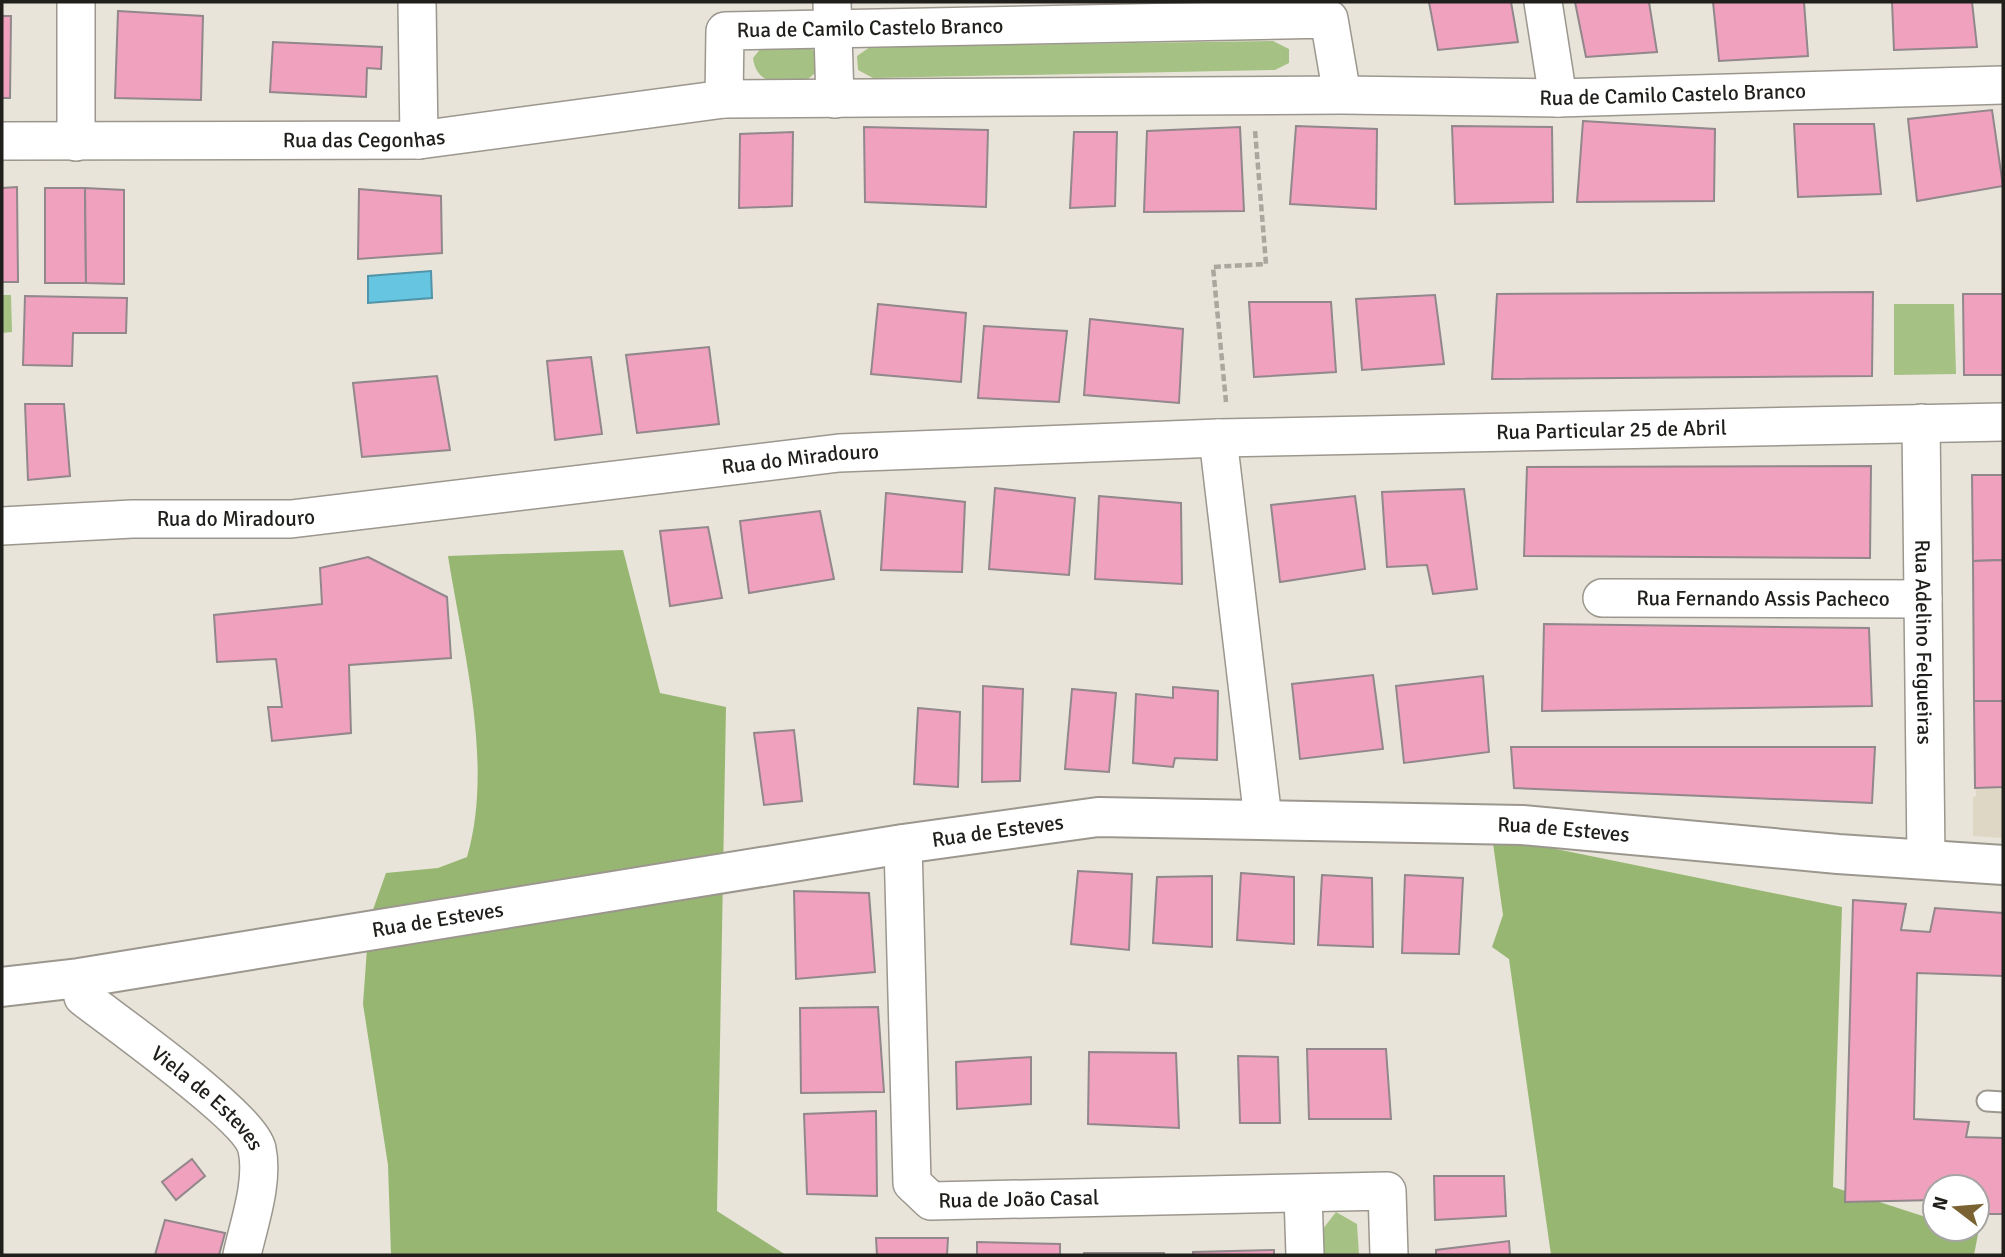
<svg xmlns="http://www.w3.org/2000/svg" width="2005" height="1257" font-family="Signika,sans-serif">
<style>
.built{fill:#ded7c5}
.green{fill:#a6c184}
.forest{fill:#97b671}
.water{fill:#66c6e2;stroke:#5194a7;stroke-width:2}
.building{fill:#efa1be;stroke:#92878b;stroke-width:2}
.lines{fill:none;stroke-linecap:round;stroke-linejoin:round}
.service-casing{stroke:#9c978e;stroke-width:23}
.minor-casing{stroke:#9c978e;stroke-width:40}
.tertiary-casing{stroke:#9c978e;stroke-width:42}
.path{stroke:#aba79f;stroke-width:4.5;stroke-dasharray:7 3.5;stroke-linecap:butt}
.service{stroke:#fff;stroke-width:19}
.minor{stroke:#fff;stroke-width:37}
.tertiary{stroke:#fff;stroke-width:38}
.labels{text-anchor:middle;stroke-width:7;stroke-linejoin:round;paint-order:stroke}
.street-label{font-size:21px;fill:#211f1c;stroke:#fff}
</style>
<rect width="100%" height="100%" fill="#e8e4d9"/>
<!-- built -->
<polygon class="built" points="1974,701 2003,701 2003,838 1973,836 1973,797 1976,796"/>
<!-- green -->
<g class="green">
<polygon points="1273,41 1289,49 1289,63 1275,70 873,78 858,70 857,56 870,47"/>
<path d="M806 44 821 57 820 69 803 83C779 83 757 86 753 58L762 47Z"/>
<polygon points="2,295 11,295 12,332 2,333"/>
<polygon points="1894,304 1954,304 1956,374 1894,375"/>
<polygon points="1336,1212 1357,1224 1359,1255 1323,1255 1322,1230"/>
</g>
<!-- forest -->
<g class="forest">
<path d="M623 550 660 693 726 707 717 1211 786 1255H391L388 1165 363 1004 369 921 386 873 438 868 467 857C494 765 463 650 448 556Z"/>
<polygon points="1492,836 1842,907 1833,1187 1935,1220 1935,1229 1963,1229 1978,1234 1974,1255 1551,1255 1509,959 1492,947 1503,915"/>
</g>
<!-- water -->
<polygon class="water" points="431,271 432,298 368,303 368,276"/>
<!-- building -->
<g class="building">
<polygon points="1429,2 1511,2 1518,42 1438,50"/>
<polygon points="1575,2 1649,2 1657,52 1586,57"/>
<polygon points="1713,2 1804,2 1808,56 1719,61"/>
<polygon points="1892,2 1972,2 1977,47 1894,50"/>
<polygon points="118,11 203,16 201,100 115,98"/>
<polygon points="2,16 11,16 10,98 2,98"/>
<polygon points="273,42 382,47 381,69 367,68 366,97 270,92"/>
<polygon points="1992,110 2003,186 1917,201 1908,119"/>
<polygon points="1583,121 1715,129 1714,201 1577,202"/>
<polygon points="1794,124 1874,124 1881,194 1798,197"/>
<polygon points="1296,126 1377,129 1376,209 1290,204"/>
<polygon points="1452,126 1552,127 1553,202 1455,204"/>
<polygon points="864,127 988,130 986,207 865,202"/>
<polygon points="1240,127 1244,211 1144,212 1147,131"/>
<polygon points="793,132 792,206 739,208 740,134"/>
<polygon points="1074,132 1117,132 1115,206 1070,208"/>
<polygon points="17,187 18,282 2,282 2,188"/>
<polygon points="45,188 85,188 86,283 45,283"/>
<polygon points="85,188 124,190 124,284 86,283"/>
<polygon points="359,189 441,196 442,253 358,259"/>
<polygon points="1873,292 1872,376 1492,379 1497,294"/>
<polygon points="1963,294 2003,294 2003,375 1964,375"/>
<polygon points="1435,295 1444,364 1362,370 1356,299"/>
<polygon points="25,296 127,298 126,333 73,333 72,366 23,365"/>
<polygon points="1249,302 1331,302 1336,372 1254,377"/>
<polygon points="878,304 966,313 961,382 871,374"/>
<polygon points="1090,319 1183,329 1179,403 1084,395"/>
<polygon points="984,326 1067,331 1059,402 978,398"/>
<polygon points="709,347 719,424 637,433 626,355"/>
<polygon points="591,357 602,434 555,440 547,361"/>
<polygon points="437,376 450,450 362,457 353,383"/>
<polygon points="25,404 64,404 70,476 28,480"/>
<polygon points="1871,466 1870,558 1524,556 1527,467"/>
<polygon points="1972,475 2003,475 2003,560 1973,561"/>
<polygon points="995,488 1075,498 1069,575 989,569"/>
<polygon points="1464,489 1477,589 1433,594 1427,565 1387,567 1382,492"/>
<polygon points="886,493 965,502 962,572 881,570"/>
<polygon points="1099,496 1181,503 1182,584 1095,579"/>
<polygon points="1355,496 1365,569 1280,582 1271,505"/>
<polygon points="820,511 834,579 749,593 740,521"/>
<polygon points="708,527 722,598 670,606 660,531"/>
<polygon points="368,557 447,597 451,658 349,665 351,733 272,741 268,707 282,707 276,659 217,662 214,615 322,604 320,568"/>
<polygon points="2003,560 2003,701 1974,701 1973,561"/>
<polygon points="1544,624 1869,628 1872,706 1542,711"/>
<polygon points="1373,675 1383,749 1300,759 1292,684"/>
<polygon points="1483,676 1489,752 1404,763 1396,686"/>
<polygon points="983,686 1023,689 1020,781 982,782"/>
<polygon points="1173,687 1218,691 1217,760 1175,758 1173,767 1133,763 1136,694 1173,698"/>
<polygon points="1072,689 1116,693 1109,772 1065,769"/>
<polygon points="1974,701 2003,701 2003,787 1975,788"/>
<polygon points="918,708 960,712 958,787 914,784"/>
<polygon points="794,730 802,801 764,805 754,733"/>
<polygon points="1511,747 1875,747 1872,803 1514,788"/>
<polygon points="1078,871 1132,874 1129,950 1071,944"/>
<polygon points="1241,873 1294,877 1294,944 1237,940"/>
<polygon points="1322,875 1372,878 1373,947 1318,945"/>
<polygon points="1405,875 1463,878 1459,954 1402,953"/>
<polygon points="1212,876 1212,947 1153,943 1157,877"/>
<polygon points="794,891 869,893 875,972 796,979"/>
<polygon points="1853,900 1906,904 1901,930 1930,932 1935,908 2003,913 2003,976 1917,973 1914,1119 1969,1122 1966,1137 2003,1138 2003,1214 1977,1214 1977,1187 1935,1187 1935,1200 1845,1202"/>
<polygon points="878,1007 884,1092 801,1093 800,1008"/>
<polygon points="1307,1049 1386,1049 1391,1119 1309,1119"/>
<polygon points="1089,1052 1176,1053 1179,1128 1088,1124"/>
<polygon points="1238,1056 1278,1057 1280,1123 1240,1123"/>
<polygon points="1031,1057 1031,1104 957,1109 956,1062"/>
<polygon points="876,1111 877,1196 807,1194 804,1114"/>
<polygon points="192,1159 205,1176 176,1200 162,1182"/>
<polygon points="1434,1176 1504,1176 1506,1216 1435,1220"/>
<polygon points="165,1220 225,1233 219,1255 155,1255"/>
<polygon points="876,1238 948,1238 947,1255 877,1255"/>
<polygon points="1509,1241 1510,1255 1436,1255 1436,1250"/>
<polygon points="977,1242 1060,1244 1060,1255 977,1255"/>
<polygon points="1274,1250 1274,1255 1193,1255 1193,1252"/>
<rect x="1084" y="1253" width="80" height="2"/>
</g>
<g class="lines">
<defs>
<polyline id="service" points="1987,1101 2003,1102"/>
<g id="minor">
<polyline points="76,2 76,142"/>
<polyline points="417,2 419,140"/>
<polyline points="832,2 835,99"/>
<polyline points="1543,2 1558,98"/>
<path id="s1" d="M1342 95 1329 19 725 31 724 99 1342 95 1558 98 2003 85"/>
<path id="s2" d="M2 141 419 140 724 99"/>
<path id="s3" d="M1921 423 1926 859"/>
<polyline points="1218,438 1263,819"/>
<path id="s4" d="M2 526 132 519H291L839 453 1218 438 2003 422"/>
<path id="s5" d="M1602 598 1923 599"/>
<path id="s6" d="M903 844 912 1183 931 1201 1387 1191 1389 1255"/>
<path id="s7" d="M79 978 83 997C115 1022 250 1117 257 1149 264 1182 249 1223 242 1255"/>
<polyline points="1303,1195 1305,1255"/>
</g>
<g id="tertiary">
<path id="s8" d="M2 987 79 978 903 844 1098 817 1522 825 1838 854 2003 865"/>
</g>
</defs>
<!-- service casing -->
<use href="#service" class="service-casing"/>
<!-- minor casing -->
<use href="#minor" class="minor-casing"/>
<!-- tertiary casing -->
<use href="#tertiary" class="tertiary-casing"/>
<!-- path -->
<polyline class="path" points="1226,402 1213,267 1266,264 1255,130"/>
<!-- service -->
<use href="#service" class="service"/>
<!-- minor -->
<use href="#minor" class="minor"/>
<!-- tertiary -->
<use href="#tertiary" class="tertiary"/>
</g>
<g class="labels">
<!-- street labels -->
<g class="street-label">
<text transform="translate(870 28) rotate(-1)" y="7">Rua de Camilo Castelo Branco</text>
<text dy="7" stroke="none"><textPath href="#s1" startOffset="1698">Rua de Camilo Castelo Branco</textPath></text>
<text dy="7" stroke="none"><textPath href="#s2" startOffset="362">Rua das Cegonhas</textPath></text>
<text dy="7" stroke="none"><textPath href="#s4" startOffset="1614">Rua Particular 25 de Abril</textPath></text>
<text dy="7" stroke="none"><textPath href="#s4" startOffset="802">Rua do Miradouro</textPath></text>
<text dy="7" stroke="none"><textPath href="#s4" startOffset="234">Rua do Miradouro</textPath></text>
<text dy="7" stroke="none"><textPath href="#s5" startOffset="161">Rua Fernando Assis Pacheco</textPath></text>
<text dy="7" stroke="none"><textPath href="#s3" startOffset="219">Rua Adelino Felgueiras</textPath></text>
<text dy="7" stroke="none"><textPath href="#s8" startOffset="1575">Rua de Esteves</textPath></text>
<text dy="7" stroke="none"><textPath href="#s8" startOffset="1008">Rua de Esteves</textPath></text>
<text dy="7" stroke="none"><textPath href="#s8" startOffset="441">Rua de Esteves</textPath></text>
<text dy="7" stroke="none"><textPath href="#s7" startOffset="180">Viela de Esteves</textPath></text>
<text dy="7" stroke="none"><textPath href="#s6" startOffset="453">Rua de João Casal</textPath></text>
</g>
</g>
<!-- border -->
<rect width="2005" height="1257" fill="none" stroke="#211f1c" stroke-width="7"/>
<!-- north arrow -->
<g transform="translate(1956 1208) rotate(286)"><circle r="33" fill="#ffffff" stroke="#a6a5a4" stroke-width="2"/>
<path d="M0-5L12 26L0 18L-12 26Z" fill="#7a6233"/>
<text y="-10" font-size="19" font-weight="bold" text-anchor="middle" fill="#211f1c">N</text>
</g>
</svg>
